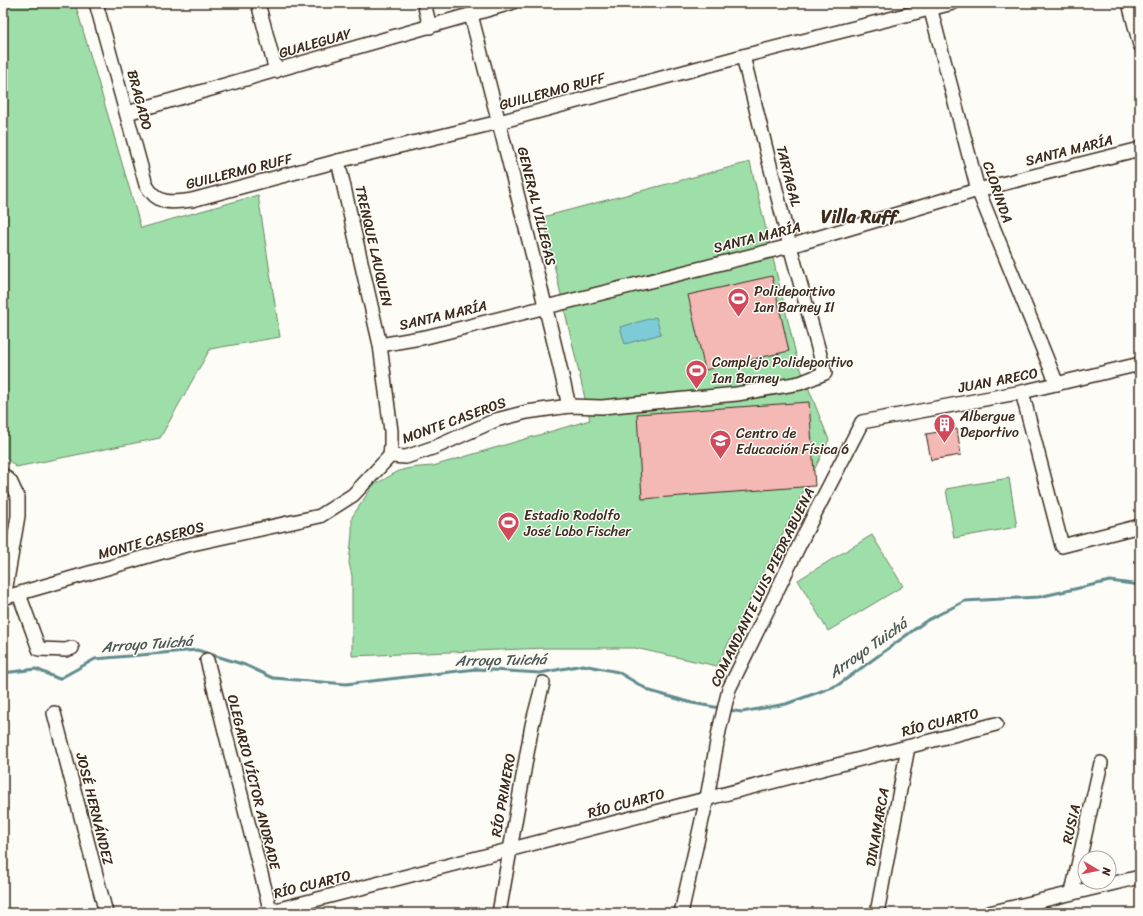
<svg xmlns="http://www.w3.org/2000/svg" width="1143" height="916" font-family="Sriracha,sans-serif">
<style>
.green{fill:#9edfa9;stroke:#6c8464}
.water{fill:#7bcbd7;stroke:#618b8d}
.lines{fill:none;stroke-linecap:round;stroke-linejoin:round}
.stream{stroke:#618b8d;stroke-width:3}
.building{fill:#f4b8b5;stroke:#3b2a1e}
.minor-casing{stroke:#3b2a1e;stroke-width:16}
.minor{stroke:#fdfcf7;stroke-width:13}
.labels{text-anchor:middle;stroke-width:3;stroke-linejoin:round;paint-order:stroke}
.street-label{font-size:14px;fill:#3b2a1e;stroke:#fdfcf7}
.poi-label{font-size:14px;fill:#3b2a1e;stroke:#fdfcf7;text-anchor:start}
.water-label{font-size:15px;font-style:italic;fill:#4e5a56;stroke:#fdfcf7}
.district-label{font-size:18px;font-weight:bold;fill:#3b2a1e;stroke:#fdfcf7}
</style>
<rect width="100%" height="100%" fill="#fdfcf7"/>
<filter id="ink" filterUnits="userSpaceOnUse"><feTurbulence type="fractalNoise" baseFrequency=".025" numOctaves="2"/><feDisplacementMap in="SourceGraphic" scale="8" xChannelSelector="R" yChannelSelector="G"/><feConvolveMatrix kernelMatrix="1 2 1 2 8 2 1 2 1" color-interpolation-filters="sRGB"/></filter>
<g filter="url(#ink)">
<!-- green -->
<g class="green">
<polygon points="3,3 75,3 141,228 258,195 280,337 210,349 160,438 16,467 3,455"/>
<path d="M750 162 797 359 829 440 717 666 635 648H547L352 656V576L349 563 352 534V517L374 484C383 481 389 476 397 472 408 467 421 467 433 466L590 420 543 217Z"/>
<polygon points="1009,478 1017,527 954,538 946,489"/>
<polygon points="872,535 903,586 828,631 798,580"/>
</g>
<!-- water -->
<polygon class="water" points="656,317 661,334 625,344 620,327"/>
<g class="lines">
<!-- stream -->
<g class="stream">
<polyline points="3,673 36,669 59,679 95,659 197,650 245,665 273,678 346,684 476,669 540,673 583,665 618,672 650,691 692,703 720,708"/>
<polyline points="728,710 742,712 786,704 838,685 926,621 965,601 1039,597 1110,581 1140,585"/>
</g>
</g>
<!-- building -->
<g class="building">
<polygon points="772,276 789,351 705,370 688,295"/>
<polygon points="809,402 815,486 642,499 637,414"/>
<polygon points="957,429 961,455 931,460 926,434"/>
</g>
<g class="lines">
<defs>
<g id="minor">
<path d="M96 3 146 185C158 205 170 203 192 200L338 161 499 122 743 56 953 3"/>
<polyline points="258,3 276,71"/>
<polyline points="424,3 430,27"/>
<polyline points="929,3 978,190 1057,384"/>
<polyline points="1129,3 1140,45"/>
<path d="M471 15C505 145 539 275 569 406"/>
<polyline points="127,113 511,3"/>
<polyline points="338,161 380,345 391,431 391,445 390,456"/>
<polyline points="380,345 426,337 790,246 978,190 1140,149"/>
<polyline points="1022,392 1062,546 1140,526"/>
<polyline points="3,475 10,481 18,498 18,516 4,598"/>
<polyline points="19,594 39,649 66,650 72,648"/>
<polyline points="3,598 183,546 320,516 353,495 390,456 406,457 438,446 496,420 527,412 569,406 602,407 737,394 800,383 825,373 790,246 743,56"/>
<polyline points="207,660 271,913"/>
<polyline points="54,713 106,913"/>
<polyline points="1072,892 1101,763"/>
<polyline points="264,913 996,724"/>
<polyline points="499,913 532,725 543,683"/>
<polyline points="681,913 707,798 719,731 729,689 811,521 862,422 1022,392 1140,364"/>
<polyline points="877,913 908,747"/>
<polyline points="989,913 1140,877"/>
</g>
</defs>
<!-- minor casing -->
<use href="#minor" class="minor-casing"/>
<!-- minor -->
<use href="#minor" class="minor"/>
</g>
</g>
<!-- icons -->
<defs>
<symbol id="stadium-pin" viewBox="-11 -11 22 30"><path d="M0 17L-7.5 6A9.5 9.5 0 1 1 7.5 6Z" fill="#d1495b" stroke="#fdfcf7"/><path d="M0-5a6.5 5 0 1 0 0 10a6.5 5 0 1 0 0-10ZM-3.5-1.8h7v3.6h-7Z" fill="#fff"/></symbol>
<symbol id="building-pin" viewBox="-11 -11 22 30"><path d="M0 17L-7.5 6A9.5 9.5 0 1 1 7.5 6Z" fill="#d1495b" stroke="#fdfcf7"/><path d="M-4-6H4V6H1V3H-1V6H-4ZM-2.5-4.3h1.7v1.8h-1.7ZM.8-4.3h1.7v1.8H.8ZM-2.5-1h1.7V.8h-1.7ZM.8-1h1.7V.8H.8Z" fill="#fff"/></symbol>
<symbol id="school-pin" viewBox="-11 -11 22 30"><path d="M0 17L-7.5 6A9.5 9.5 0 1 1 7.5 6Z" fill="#d1495b" stroke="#fdfcf7"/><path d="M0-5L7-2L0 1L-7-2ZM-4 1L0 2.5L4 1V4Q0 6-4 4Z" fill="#fff"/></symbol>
</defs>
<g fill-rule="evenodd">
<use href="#stadium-pin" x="726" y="286" width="25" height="34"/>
<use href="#stadium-pin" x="684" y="358" width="25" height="34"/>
<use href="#building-pin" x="932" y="412" width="25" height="34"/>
<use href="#school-pin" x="708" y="428" width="25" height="34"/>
<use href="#stadium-pin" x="496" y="510" width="25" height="34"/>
</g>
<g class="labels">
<!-- street labels -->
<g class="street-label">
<text transform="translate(315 43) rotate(-16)" y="5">GUALEGUAY</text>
<text transform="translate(552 91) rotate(-15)" y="5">GUILLERMO RUFF</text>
<text transform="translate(140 100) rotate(75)" y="5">BRAGADO</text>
<text transform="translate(1069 150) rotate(-14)" y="5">SANTA MARÍA</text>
<text transform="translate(239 171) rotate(-14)" y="5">GUILLERMO RUFF</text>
<text transform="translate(789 176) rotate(76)" y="5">TARTAGAL</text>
<text transform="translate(998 192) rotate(71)" y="5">CLORINDA</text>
<text transform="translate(537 206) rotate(76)" y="5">GENERAL VILLEGAS</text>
<text transform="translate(757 237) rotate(-14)" y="5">SANTA MARÍA</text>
<text transform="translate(374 246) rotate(77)" y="5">TRENQUE LAUQUEN</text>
<text transform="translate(443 315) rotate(-13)" y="5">SANTA MARÍA</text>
<text transform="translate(998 380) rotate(-11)" y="5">JUAN ARECO</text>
<text transform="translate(454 420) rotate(-20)" y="5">MONTE CASEROS</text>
<text transform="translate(151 540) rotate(-15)" y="5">MONTE CASEROS</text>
<text transform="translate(762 587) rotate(-64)" y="5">COMANDANTE LUIS PIEDRABUENA</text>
<text transform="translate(940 722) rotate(-14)" y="5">RÍO CUARTO</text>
<text transform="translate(254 782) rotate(76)" y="5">OLEGARIO VÍCTOR ANDRADE</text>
<text transform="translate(503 795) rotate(-80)" y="5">RÍO PRIMERO</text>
<text transform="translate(626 803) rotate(-15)" y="5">RÍO CUARTO</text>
<text transform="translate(95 809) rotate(76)" y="5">JOSÉ HERNÁNDEZ</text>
<text transform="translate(1071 824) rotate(-77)" y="5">RUSIA</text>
<text transform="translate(877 827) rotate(-80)" y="5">DINAMARCA</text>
<text transform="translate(312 884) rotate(-14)" y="5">RÍO CUARTO</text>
</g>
<!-- poi labels -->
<g class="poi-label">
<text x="754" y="296">Polideportivo<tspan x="754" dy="16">Ian Barney II</tspan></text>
<text x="712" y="367">Complejo Polideportivo<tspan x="712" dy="16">Ian Barney</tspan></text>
<text x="960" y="421">Albergue<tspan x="960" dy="16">Deportivo</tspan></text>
<text x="736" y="438">Centro de<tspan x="736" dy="16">Educación Física 6</tspan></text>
<text x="524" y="520">Estadio Rodolfo<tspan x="524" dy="16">José Lobo Fischer</tspan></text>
</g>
<!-- water labels -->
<g class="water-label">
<text transform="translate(147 644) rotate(-4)" y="5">Arroyo Tuichá</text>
<text transform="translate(868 648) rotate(-35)" y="5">Arroyo Tuichá</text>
<text transform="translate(501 660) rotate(-1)" y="5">Arroyo Tuichá</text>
</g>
<!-- district labels -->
<g class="district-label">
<text x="859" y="223">Villa Ruff</text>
</g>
</g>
<!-- margin -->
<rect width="1143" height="916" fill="none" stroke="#fdfcf7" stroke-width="16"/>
<rect x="8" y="8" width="1127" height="900" fill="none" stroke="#3b2a1e" stroke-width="1.5" filter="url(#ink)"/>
<!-- north arrow -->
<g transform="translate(1097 870) rotate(99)"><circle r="19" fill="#fdfcf7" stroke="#afa8a0"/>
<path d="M0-3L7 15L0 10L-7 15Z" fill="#d1495b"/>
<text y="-6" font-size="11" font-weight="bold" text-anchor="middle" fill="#3b2a1e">N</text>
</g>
</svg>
